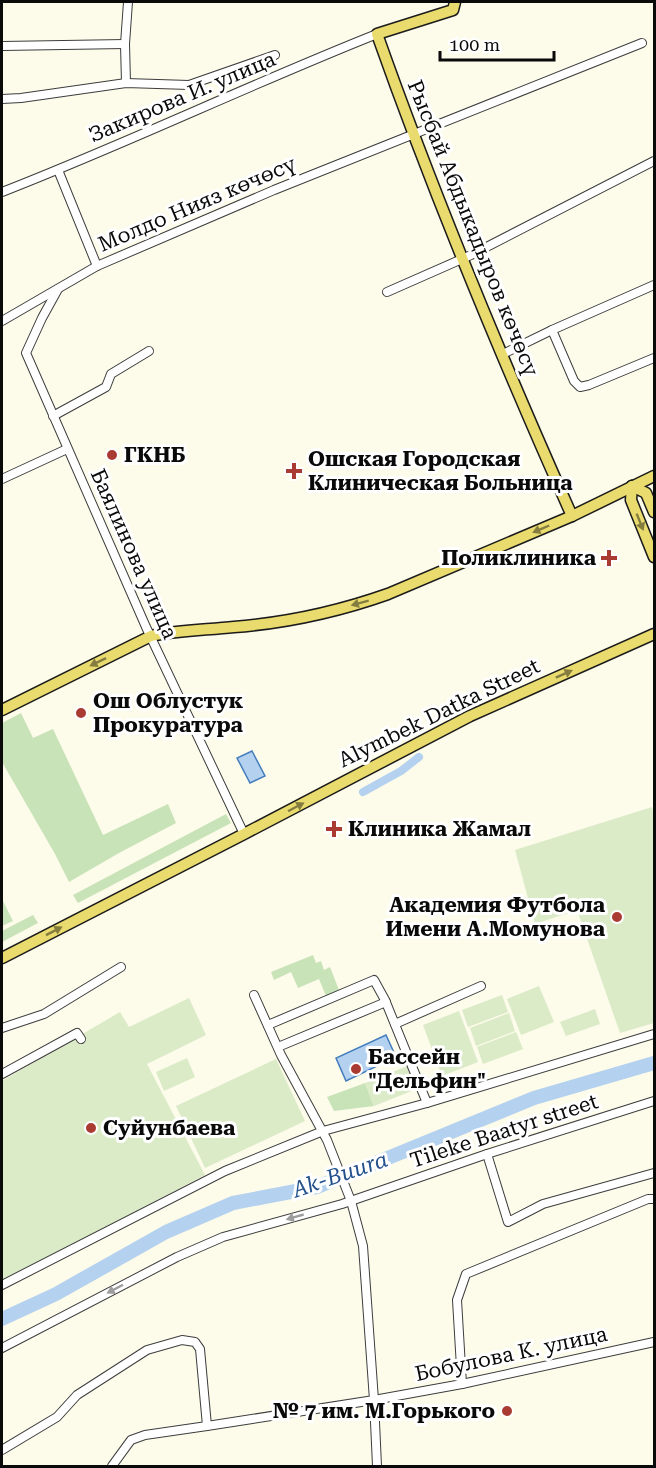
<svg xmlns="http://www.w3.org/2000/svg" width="656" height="1468" font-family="'Roboto Serif',serif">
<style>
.green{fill:#c9e3b8}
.pitch{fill:#dbebc8}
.water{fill:#b4d1ef;stroke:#437dbd;stroke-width:1.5}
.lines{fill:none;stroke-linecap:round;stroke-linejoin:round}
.canal{stroke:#b4d1ef;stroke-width:8}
.river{stroke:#b4d1ef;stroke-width:14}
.minor-casing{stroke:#3d3d3d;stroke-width:10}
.major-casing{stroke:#1b1b1b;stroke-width:13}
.minor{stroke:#fff;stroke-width:8}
.major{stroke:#e9db6d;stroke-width:10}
.oneway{fill:#857d40}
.oneway2{fill:#9d9d9d}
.poi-dot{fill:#aa3b32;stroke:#fff;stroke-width:2}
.labels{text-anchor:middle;stroke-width:6;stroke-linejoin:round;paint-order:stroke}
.street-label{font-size:21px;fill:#0a0a0a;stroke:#fff}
.poi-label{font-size:21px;font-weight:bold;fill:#0a0a0a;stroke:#fff;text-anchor:start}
.water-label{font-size:22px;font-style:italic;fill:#22518d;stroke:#fff}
</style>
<rect width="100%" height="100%" fill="#fdfbea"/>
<!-- green -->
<g class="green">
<polygon points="21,713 33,738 53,729 103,835 168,804 176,823 119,853 69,882 55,854 2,762 2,723"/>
<polygon points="226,814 231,823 78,903 73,895"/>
<polygon points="2,899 13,921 2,926"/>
<polygon points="33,915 38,923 2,942 2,931"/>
<polygon points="313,955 316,963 321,961 324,970 330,967 339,990 326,996 319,979 298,988 291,972 274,980 271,972"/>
<polygon points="365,1083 374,1106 334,1111 327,1097"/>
</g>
<!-- pitch -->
<g class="pitch">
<polygon points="652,807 654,818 654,1023 620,1033 577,910 535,924 515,850"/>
<polygon points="539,986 554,1022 521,1035 507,999"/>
<polygon points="502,995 508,1012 468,1027 462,1010"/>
<polygon points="189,998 206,1035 147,1064 205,1175 2,1281 2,1081 120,1012 129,1027"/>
<polygon points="595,1009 600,1024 566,1036 560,1022"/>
<polygon points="459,1011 478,1062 442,1076 423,1025"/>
<polygon points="509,1013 515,1031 476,1046 470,1028"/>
<polygon points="516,1032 523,1049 483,1064 477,1047"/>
<polygon points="187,1058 195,1077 164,1091 156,1072"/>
<polygon points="276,1059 305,1121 205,1168 176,1106"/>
<polygon points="410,1065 419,1088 374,1106 365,1083"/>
</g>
<!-- water -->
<g class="water">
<polygon points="252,751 265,776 250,783 237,758"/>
<polygon points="386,1035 396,1057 346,1081 336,1058"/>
</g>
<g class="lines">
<!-- canal -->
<polyline class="canal" points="363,792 401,771 419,757"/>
<!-- river -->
<polyline class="river" points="2,1319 56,1294 166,1232 233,1203 317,1187 534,1098 654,1063"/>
<defs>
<g id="minor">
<polyline points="2,46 125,44"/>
<polyline points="126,83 125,44 128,2"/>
<polyline points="2,99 21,98 126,83 189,85 275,55"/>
<polyline points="58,170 97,266"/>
<path d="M2 192C128 143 251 84 377 34"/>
<polyline points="58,289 42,318 26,353 146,627 244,834"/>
<polyline points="387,292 471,255 654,161"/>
<polyline points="2,321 97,266 274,190 642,43"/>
<polyline points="552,330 574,381 580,387 589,385 654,358"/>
<polyline points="503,354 552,330 654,285"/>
<polyline points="53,416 106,387 111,374 149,351"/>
<polyline points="2,479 67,449"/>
<polyline points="254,995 281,1055 327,1140 351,1201 363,1246 374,1400 377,1466"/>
<polyline points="395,1024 481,986"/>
<polyline points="2,1028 44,1014 121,967"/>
<polyline points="278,1047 386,1002"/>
<polyline points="2,1074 77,1033 81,1039"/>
<polyline points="427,1103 654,1034"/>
<polyline points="487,1154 508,1222 543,1204 654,1173"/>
<polyline points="2,1285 225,1171 323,1131 427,1103 385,1000 374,980 268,1025"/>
<polyline points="2,1348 177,1257 223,1237 342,1204 487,1154 654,1101"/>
<polyline points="462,1384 457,1300 466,1274 648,1199 654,1199"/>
<polyline points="2,1450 57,1417 77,1395 147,1350 182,1340 195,1342 200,1349 207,1426"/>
<polyline points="112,1466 131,1440 145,1435 207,1426 374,1400 462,1384 654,1342"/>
</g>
<g id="major">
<path d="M455 2 453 10 377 34C435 198 501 357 572 516"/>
<polyline points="632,486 631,500 654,557"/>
<polyline points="632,486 646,493 654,512"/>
<path d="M2 710 151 636C179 630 206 630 234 627 285 623 340 611 388 594L572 516 654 476"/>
<polyline points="2,958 244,834 470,716 654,634"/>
</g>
</defs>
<!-- minor casing -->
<use href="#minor" class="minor-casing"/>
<!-- major casing -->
<use href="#major" class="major-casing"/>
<!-- minor -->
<use href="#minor" class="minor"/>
<!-- major -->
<use href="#major" class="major"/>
</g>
<!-- one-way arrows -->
<defs><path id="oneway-solid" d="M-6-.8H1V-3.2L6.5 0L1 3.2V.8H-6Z" transform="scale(1.5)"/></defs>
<g class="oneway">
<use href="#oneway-solid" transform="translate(640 522) rotate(68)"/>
<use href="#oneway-solid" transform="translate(541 529) rotate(157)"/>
<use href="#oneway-solid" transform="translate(360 603) rotate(165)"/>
<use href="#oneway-solid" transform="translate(98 662) rotate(154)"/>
<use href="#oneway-solid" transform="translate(564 674) rotate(-24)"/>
<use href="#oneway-solid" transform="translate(296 807) rotate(-28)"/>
<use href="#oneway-solid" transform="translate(54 931) rotate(-27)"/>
</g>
<g class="oneway2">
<use href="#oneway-solid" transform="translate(295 1217) rotate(164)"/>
<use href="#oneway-solid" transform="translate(115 1289) rotate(152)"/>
</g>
<!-- markers -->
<g class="poi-dot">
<circle cx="112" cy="455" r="6"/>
<path d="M291 462h6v6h6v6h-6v6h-6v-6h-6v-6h6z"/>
<path d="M606 549h6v6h6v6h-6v6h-6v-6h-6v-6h6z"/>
<circle cx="81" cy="713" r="6"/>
<path d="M331 820h6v6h6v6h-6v6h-6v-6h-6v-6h6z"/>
<circle cx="617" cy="917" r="6"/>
<circle cx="356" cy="1069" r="6"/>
<circle cx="91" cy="1128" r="6"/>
<circle cx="507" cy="1411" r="6"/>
</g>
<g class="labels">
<!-- street labels -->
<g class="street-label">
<text transform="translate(182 97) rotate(-23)" y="7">Закирова И. улица</text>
<text transform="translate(197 204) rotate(-23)" y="7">Молдо Нияз көчөсү</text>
<text transform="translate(473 228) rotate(68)" y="7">Рысбай Абдыкадыров көчөсү</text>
<text transform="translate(134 554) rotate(66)" y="7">Баялинова улица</text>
<text transform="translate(439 713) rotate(-26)" y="7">Alymbek Datka Street</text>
<text transform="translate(504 1131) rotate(-18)" y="7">Tileke Baatyr street</text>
<text transform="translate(511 1354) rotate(-12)" y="7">Бобулова К. улица</text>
</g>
<!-- poi labels -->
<g class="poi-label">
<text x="124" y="462">ГКНБ</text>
<text x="308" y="466">Ошская Городская<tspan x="308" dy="24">Клиническая Больница</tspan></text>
<text x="596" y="565" text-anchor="end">Поликлиника</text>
<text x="93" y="708">Ош Облустук<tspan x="93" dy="24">Прокуратура</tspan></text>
<text x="348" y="836">Клиника Жамал</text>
<text x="605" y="912" text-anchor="end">Академия Футбола<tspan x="605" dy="24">Имени А.Момунова</tspan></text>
<text x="368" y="1064">Бассейн<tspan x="368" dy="24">"Дельфин"</tspan></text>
<text x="103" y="1135">Суйунбаева</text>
<text x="495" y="1418" text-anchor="end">№ 7 им. М.Горького</text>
</g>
<!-- water labels -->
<g class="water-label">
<text transform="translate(340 1174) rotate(-19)" y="8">Ak-Buura</text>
</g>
</g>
<!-- border -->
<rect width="656" height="1468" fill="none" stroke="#0a0a0a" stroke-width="6"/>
<!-- scale -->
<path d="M440 51v9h114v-9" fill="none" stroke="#0a0a0a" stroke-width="3"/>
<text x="449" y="51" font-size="18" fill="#0a0a0a" stroke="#ffffff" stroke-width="4.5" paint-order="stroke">100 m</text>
</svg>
